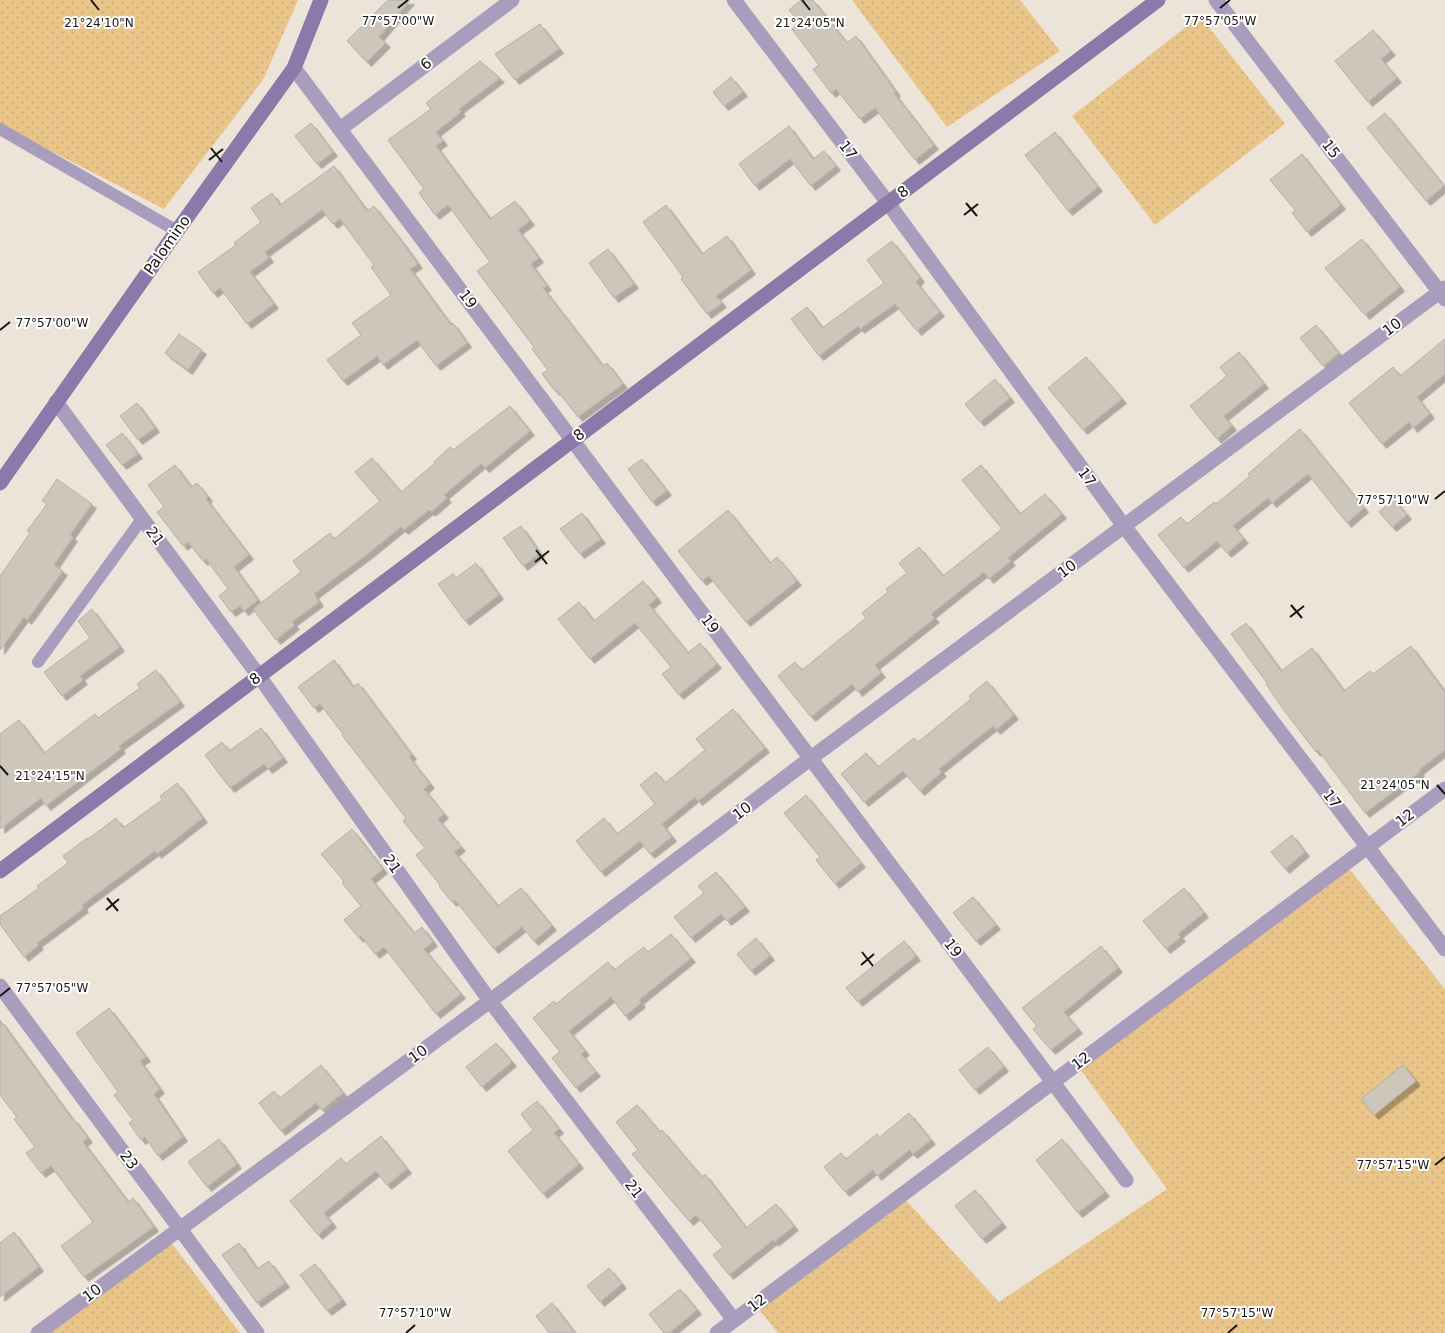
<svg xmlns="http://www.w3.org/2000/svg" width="1445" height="1333" font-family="'DejaVu Sans',sans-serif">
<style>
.green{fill:url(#green-dots)}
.building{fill:#cdc6bb;stroke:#b6afa4;filter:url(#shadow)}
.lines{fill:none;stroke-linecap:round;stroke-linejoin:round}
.lane{stroke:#a99dbd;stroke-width:12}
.street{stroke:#a99dbd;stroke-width:15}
.secondary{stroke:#8b7aa9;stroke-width:15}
.ticks{fill:none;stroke:#191713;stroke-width:2}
.labels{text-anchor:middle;stroke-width:4;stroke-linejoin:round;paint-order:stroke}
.street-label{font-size:15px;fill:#191713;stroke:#fff}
.ticks-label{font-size:12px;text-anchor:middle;fill:#191713;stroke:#fff;stroke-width:4;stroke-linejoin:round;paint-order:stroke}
</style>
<defs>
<pattern id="green-dots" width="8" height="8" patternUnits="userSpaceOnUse" patternTransform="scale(1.25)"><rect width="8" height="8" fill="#e9c58a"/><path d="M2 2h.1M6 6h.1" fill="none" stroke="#c7a876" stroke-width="1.8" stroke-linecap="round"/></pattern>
<filter id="shadow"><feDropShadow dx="4.5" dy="4.5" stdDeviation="0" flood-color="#0004"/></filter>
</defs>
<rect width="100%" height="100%" fill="#ece4d9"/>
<!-- green -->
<g class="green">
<polygon points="0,0 298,0 263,80 164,209 0,125"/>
<polygon points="852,0 1020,0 1060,51 947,127"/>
<polygon points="1200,16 1285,124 1155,225 1072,116"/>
<polygon points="1343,861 1445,989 1445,1333 778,1333 758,1308 903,1197 999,1302 1167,1189 1075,1062"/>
<polygon points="170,1241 240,1333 45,1333"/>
</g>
<!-- building -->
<g class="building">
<polygon points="388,0 410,0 379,37 386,43 367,62 347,41"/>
<polygon points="801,0 813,0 847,43 856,36 896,92 894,93 934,145 915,160 875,108 860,119 836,89 831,93 813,69 819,65 792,29 800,23 789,10"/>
<polygon points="540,24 559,49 515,80 495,54"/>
<polygon points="1373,30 1391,51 1381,59 1397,78 1368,102 1335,61"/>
<polygon points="480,61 500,78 459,109 461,112 436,132 443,141 436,146 490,219 515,201 530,221 518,230 539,258 531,264 547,286 543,288 603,366 607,363 623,384 578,417 557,390 555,391 542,374 548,370 532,349 534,347 477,271 490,262 448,205 435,215 419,193 424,189 388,140 431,109 426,103"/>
<polygon points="731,77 743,92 724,106 713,92"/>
<polygon points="1385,113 1444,186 1426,201 1367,128"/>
<polygon points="311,123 333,152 317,164 295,136"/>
<polygon points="789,126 813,159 824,151 836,166 811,186 790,159 755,186 739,164"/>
<polygon points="1055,132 1098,187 1068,211 1025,155"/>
<polygon points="1302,154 1341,205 1307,232 1292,213 1295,210 1270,180"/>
<polygon points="334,166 367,211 374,206 403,243 418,264 410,269 451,325 453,323 467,343 436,366 417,340 383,365 377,356 343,381 327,360 361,335 352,323 391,295 371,267 374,265 340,219 333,224 322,210 265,252 269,258 250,272 274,304 247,324 220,288 213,293 198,272 236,245 234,243 261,222 251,208 272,193 280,205"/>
<polygon points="666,205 702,254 727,236 751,270 716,296 722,303 707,314 681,279 683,277 643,222"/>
<polygon points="1362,239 1400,287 1365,315 1325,268"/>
<polygon points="892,241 920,278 916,282 940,312 917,331 895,304 860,329 858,326 819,356 791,319 807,307 822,328 884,283 867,260"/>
<polygon points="608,249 634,284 614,298 589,263"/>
<polygon points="1316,325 1339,353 1323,366 1300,338"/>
<polygon points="179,334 202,350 188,370 165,353"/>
<polygon points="1445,339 1445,374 1417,397 1430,414 1413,428 1409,422 1382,444 1349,403 1393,367 1400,376"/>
<polygon points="1239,352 1264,384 1224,416 1232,426 1217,439 1190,406 1227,376 1220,367"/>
<polygon points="1086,357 1122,399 1083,430 1048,388"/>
<polygon points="995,379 1010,398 980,422 965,404"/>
<polygon points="137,403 155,428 138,440 120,416"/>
<polygon points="510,406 530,431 485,468 481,464 444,495 447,498 431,512 429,510 404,530 401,527 369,553 314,594 319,602 292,622 295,625 276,640 253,609 301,572 293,561 330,533 334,539 380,501 355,472 372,458 401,492 435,463 434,462 450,447 453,450"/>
<polygon points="1300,429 1364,508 1347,523 1308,474 1272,503 1268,498 1233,526 1244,539 1227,553 1217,541 1184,568 1158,535 1181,517 1187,524 1214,502 1216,504 1250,476 1248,474"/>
<polygon points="122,433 138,454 122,465 106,445"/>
<polygon points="642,459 667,491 652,502 628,469"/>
<polygon points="175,465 191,487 197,483 208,497 206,499 249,555 234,567 258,600 244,611 240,606 231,612 219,596 228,589 206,559 203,561 188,542 183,546 157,512 164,507 148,485"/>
<polygon points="981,465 1020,514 1045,494 1062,514 1008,558 1011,561 989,579 984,572 931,614 935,618 875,665 881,673 858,692 852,684 811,717 778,676 795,662 802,670 866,618 862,613 888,592 886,589 907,573 899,563 919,547 943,576 1002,529 962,480"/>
<polygon points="57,479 92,504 70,535 73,537 54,565 63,571 27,620 24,617 0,650 0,576 30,533 27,531 47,504 42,501"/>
<polygon points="1394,499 1407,515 1392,527 1379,512"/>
<polygon points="728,510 770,563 777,557 797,581 746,622 709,576 702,581 678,551"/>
<polygon points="582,513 601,539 580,554 560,529"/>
<polygon points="521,526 540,553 523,566 503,538"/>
<polygon points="476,563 499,595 465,621 438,584 453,574 456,578"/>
<polygon points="643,581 657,598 649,605 688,653 700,643 717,664 679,695 662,674 671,667 635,623 590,659 558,619 579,602 594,621"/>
<polygon points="92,609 120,647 80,676 83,680 62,696 44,672 90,638 78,621"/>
<polygon points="1246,623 1281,671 1312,648 1344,691 1370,671 1373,674 1411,646 1445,692 1445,750 1419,770 1420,772 1365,813 1318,750 1316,752 1283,709 1266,684 1267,683 1231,634"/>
<polygon points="334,660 353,687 358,683 412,755 409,757 430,784 424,789 444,814 438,819 461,847 454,852 498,906 521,888 552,926 534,941 522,927 494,949 455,900 452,902 439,886 440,885 416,855 425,848 403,821 406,818 342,735 343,734 320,704 314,708 298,687"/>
<polygon points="156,670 180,702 119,746 121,749 46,806 41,798 0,829 0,734 19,720 44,753 95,714 98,718 140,688 137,684"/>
<polygon points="987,681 1014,715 996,730 993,726 939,769 942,772 920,791 903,771 864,802 841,774 866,753 878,767 914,738 918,742 971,699 969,696"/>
<polygon points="733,709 765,748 698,801 695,797 662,824 672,837 650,854 640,841 601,872 576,841 604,818 617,834 655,804 640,785 656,772 665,783 705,750 696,739"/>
<polygon points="261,728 283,758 268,769 264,764 230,788 205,755 222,742 229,751"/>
<polygon points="177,783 203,818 157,854 155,851 82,905 84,908 37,943 39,945 24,957 0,924 0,916 39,888 37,886 68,863 63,856 87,838 88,839 116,818 123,828 162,800 160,796"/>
<polygon points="806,795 861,863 835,884 816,860 820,857 784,813"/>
<polygon points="352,829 383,869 371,879 414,933 422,927 433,942 424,949 461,994 436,1014 384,947 375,954 361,936 359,938 344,920 361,906 342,883 344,881 321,854"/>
<polygon points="1292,835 1305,852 1285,869 1271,852"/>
<polygon points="716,872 745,907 727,921 721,914 691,938 674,917 704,893 698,886"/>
<polygon points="1184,888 1204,913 1178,934 1181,937 1166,949 1143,921"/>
<polygon points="973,897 996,925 976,941 953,913"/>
<polygon points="671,934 691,958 639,1000 641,1003 625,1016 611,997 569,1031 585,1051 581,1054 596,1072 576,1088 552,1058 560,1052 533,1018 554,1001 556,1004 608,962 614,970 644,947 648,952"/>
<polygon points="756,938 770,956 751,971 737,954"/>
<polygon points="904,941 916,956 858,1002 846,988"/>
<polygon points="1101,946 1118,968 1064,1012 1078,1029 1051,1050 1033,1029 1037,1026 1022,1008"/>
<polygon points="109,1008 146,1057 140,1061 160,1089 154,1094 183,1137 158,1156 145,1137 141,1140 129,1123 133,1120 114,1095 118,1092 76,1033"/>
<polygon points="0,1020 72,1119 73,1118 88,1138 83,1142 128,1202 133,1198 154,1227 84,1277 61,1246 93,1222 51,1166 41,1173 26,1153 35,1147 14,1119 17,1117 0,1095"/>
<polygon points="496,1043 512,1062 482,1087 466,1067"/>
<polygon points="988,1047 1004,1067 975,1090 959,1070"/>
<polygon points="321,1065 343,1093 322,1110 316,1103 281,1131 259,1103 274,1091 280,1098"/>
<polygon points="1403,1065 1416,1081 1374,1115 1361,1099"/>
<polygon points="537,1101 559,1129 554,1133 579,1164 543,1194 508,1151 533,1130 521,1114"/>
<polygon points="637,1105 660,1132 662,1130 702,1177 705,1174 746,1228 776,1204 794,1226 774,1242 773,1240 729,1275 713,1255 723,1247 696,1215 689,1221 632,1154 638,1150 616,1122"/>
<polygon points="909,1113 931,1140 913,1154 909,1150 877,1176 873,1170 845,1192 824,1167 841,1153 846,1159 877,1134 880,1137"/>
<polygon points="381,1136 407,1169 387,1185 376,1171 324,1213 332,1223 318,1235 290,1201 341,1158 346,1164"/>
<polygon points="219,1139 237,1164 207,1187 188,1162"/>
<polygon points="1062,1139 1105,1192 1078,1213 1036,1160"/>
<polygon points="975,1190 1002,1223 982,1239 955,1206"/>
<polygon points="14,1232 39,1267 0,1297 0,1243"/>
<polygon points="239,1243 257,1269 269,1261 285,1283 257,1303 222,1255"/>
<polygon points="315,1264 342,1300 327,1311 300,1275"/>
<polygon points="609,1268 622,1284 600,1302 587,1286"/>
<polygon points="680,1289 697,1310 669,1333 664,1333 649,1314"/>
<polygon points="552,1303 575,1333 549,1333 536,1316"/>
</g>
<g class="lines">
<!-- lane -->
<g class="lane">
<polyline points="0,129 177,231"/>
<polyline points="38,662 142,519"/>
</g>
<!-- street -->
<g class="street">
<polyline points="734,0 888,203 1124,526 1445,949"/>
<polyline points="1216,0 1445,299"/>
<polyline points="294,68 1126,1180"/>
<polyline points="340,129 512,0"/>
<polyline points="56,402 259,676 490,1001 734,1320"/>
<polyline points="0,986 257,1333"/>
<polyline points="38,1333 490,1001 811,758 1445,288"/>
<polyline points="717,1333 1445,789"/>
</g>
<!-- secondary -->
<g class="secondary">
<polyline points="0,483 177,231 294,68 321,0"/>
<polyline points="0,871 1158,0"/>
</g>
</g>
<!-- ticks -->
<path class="ticks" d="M91 0 99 10M802 0 810 10M398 8 408 0M1220 8 1230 0M211 148 222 162M209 160 223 149M966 203 977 216M964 215 978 204M0 330 10 322M1435 499 1445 491M536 550 547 564M535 562 549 551M1291 605 1302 618M1290 617 1304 606M0 766 8 775M1437 785 1445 794M107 898 118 911M106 910 119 899M862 952 873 966M861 965 874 954M0 996 10 988M1435 1165 1445 1157M406 1333 415 1325M1228 1333 1237 1325"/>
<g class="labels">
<!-- street labels -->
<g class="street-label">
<text transform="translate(426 64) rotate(-37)" y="5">6</text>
<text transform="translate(1331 149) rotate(53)" y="5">15</text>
<text transform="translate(848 150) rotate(53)" y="5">17</text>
<text transform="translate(903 192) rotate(-37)" y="5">8</text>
<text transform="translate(167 245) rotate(-55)" y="5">Palomino</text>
<text transform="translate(468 299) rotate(53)" y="5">19</text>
<text transform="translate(1392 327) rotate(-37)" y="5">10</text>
<text transform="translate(579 435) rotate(-37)" y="5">8</text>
<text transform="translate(1087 477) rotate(54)" y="5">17</text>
<text transform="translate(155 536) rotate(53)" y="5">21</text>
<text transform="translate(1067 569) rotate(-37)" y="5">10</text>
<text transform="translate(710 624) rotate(53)" y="5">19</text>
<text transform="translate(255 679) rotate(-37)" y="5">8</text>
<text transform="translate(1332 799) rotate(53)" y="5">17</text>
<text transform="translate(742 811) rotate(-37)" y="5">10</text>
<text transform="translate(1405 818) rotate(-37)" y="5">12</text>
<text transform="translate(392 864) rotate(55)" y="5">21</text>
<text transform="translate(953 948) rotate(53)" y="5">19</text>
<text transform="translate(418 1054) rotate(-36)" y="5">10</text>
<text transform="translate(1081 1061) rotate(-37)" y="5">12</text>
<text transform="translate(129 1160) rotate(53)" y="5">23</text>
<text transform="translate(634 1189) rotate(53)" y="5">21</text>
<text transform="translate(92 1293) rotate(-37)" y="5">10</text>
<text transform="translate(757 1303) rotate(-37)" y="5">12</text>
</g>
</g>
<g class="ticks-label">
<text x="398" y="25">77°57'00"W</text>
<text x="1220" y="25">77°57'05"W</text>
<text x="99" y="27">21°24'10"N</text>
<text x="810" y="27">21°24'05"N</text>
<text x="52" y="327">77°57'00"W</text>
<text x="1393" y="504">77°57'10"W</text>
<text x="50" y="780">21°24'15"N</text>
<text x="1395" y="789">21°24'05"N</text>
<text x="52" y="992">77°57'05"W</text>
<text x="1393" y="1169">77°57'15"W</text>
<text x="415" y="1317">77°57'10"W</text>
<text x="1237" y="1317">77°57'15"W</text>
</g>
</svg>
